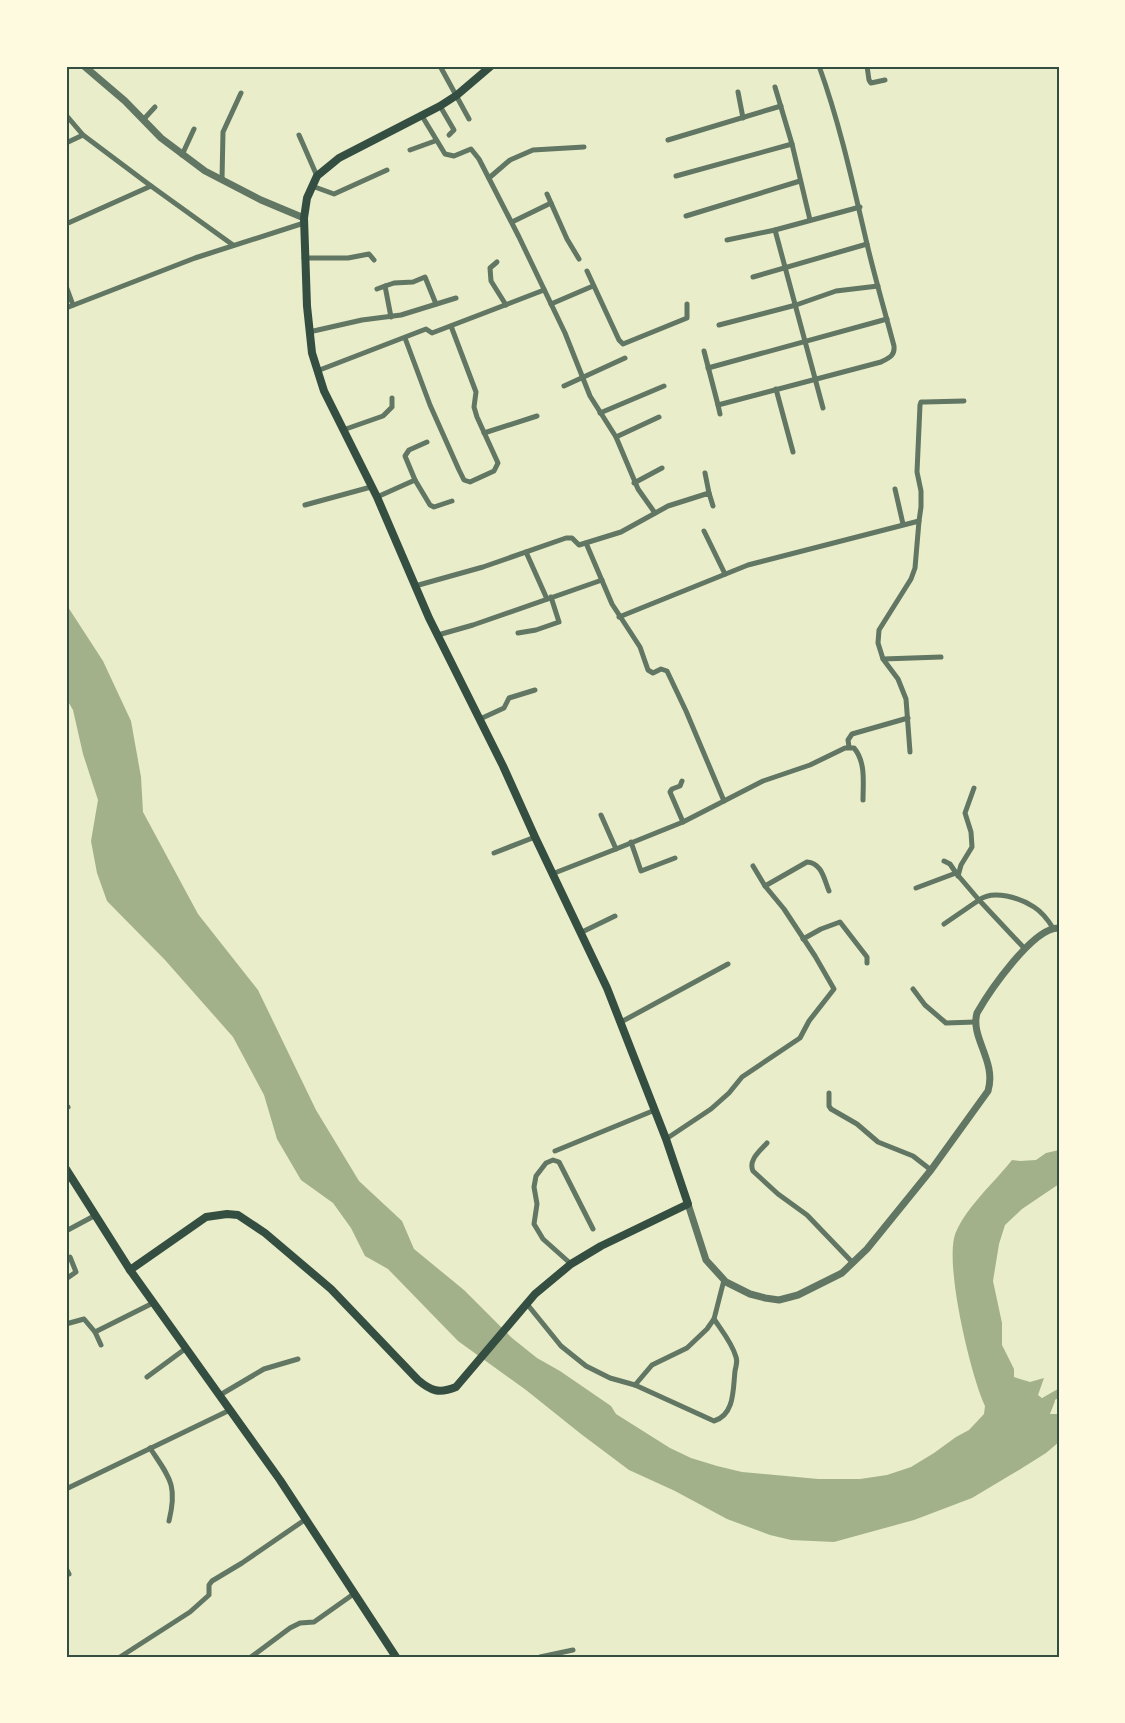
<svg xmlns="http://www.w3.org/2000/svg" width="1125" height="1723" font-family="Spectral,serif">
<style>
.water{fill:#a3b18a}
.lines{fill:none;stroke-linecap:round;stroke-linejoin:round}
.canal{stroke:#a3b18a;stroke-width:8}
.minor{stroke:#617663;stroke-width:5}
.tertiary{stroke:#617663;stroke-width:7}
.secondary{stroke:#344e41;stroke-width:8}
.primary{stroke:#344e41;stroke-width:8}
.neatline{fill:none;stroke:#344e41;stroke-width:2}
</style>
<rect width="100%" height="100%" fill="#e9edc9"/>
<!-- water -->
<path class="water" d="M66 604 103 661 131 721 141 777 143 812 198 914 258 990 316 1110 359 1181 402 1221 414 1249 464 1290 512 1338 537 1358 560 1371 611 1406 616 1414 670 1448 691 1458 717 1466 742 1472 818 1479H860L887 1475 911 1467 934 1453 956 1437 969 1430 984 1414 985 1406C971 1376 943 1261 956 1232 968 1205 994 1183 1012 1160L1020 1161 1036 1160 1046 1153 1059 1150V1184L1022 1209 1005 1225 999 1244 993 1281 1002 1323V1345L1014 1369V1377L1030 1382 1044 1378 1038 1395 1043 1399 1051 1395 1055 1401 1050 1414H1059V1442L1046 1453 1019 1470 972 1498 914 1520 834 1542 791 1540 770 1535 727 1519 675 1491 629 1470 581 1434 526 1390 458 1341 388 1269 365 1256 351 1228 333 1203 301 1180 277 1139 264 1095 233 1037 165 960 107 901 97 873 91 841 98 800 83 754 73 710 66 698Z"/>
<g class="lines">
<!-- canal -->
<polyline class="canal" points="1045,1401 1059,1393"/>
<!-- minor -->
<g class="minor">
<polyline points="440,66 469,119"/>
<polyline points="867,66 869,80 871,83 885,80"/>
<polyline points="775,87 792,144 810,220"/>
<polyline points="738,92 743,118"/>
<polyline points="440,106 454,130 449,135"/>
<polyline points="66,115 83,135"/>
<polyline points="422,116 445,154 454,156 471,149 479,159 519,237 565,333 590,396 616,437 638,489 655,513"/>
<polyline points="143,120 155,107"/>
<polyline points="299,135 317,176"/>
<polyline points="668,140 781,106"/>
<polyline points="66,143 83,135 151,186"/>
<polyline points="410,150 435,141"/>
<polyline points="182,155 194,129"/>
<polyline points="676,176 792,144"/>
<polyline points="489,178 510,160 533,150 584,147"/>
<polyline points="222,179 223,132 241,93"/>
<polyline points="312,186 334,194 387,170"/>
<polyline points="547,194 567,239 579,259"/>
<polyline points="686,216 800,181"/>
<polyline points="512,222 551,203"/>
<polyline points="66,224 151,186 233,245"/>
<polyline points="775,230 823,408"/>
<polyline points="727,240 775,230 860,207"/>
<polyline points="304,258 348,258 369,254 374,260"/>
<polyline points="497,262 490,268 491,281 506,305"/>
<polyline points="587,271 619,340 623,344 687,318 687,304"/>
<polyline points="753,277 867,244"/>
<polyline points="66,286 73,305"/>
<polyline points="385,286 394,283 413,282 425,277 436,304"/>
<polyline points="377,289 385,286 391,317"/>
<polyline points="551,304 593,286"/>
<polyline points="66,308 195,258 304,223"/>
<polyline points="719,325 796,305 836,291 878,286"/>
<polyline points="309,332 362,320 401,315 456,298"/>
<polyline points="405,338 430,405 459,470 464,480 470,482 494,471 498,463 477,417 474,407 476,392 451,326"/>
<path d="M704 351 718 405 881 362C889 358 895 356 894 346 885 312 875 278 867 244 853 184 840 124 819 66"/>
<polyline points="708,368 887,319"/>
<polyline points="317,371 426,329 432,333 544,290"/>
<polyline points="564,386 625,358"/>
<polyline points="776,389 793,452"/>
<polyline points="718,405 720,414"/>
<polyline points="600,413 664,386"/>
<polyline points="343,430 383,416 392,407 392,398"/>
<polyline points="484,433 537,416"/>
<polyline points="616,437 659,417"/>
<polyline points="705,473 709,493"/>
<polyline points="415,480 430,505 434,507 452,501"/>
<polyline points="634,483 662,468"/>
<polyline points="895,489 903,524"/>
<polyline points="377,497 415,480 405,456 409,450 427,442"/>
<polyline points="305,505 371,487"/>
<polyline points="704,531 725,574"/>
<polyline points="586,543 612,604 640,647 648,670 653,673 661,669 667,671 686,711 724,801"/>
<polyline points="526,552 547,599"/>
<polyline points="415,586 483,567 566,538 572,538 579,545 621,532 668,506 709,493 713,506"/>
<polyline points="619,617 748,565 919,521"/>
<polyline points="518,633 536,630 559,622 551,597"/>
<polyline points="438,635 473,625 602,580"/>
<polyline points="883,659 941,657"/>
<polyline points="480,719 504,708 509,698 535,690"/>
<polyline points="849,747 848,740 852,734 908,718"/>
<polyline points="910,752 906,699 898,679 883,659 878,643 879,630 911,579 915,568 919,521 921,507 921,491 917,472 920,405 921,402 925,402 964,401"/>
<polyline points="682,781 680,786 672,789 670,792 683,822"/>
<polyline points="631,842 641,871 675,858"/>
<path d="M616 849 683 822 763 781 810 765 845 748H854C866 762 863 783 863 800"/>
<polyline points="494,853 535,837"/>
<polyline points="944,861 950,864 956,873"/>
<polyline points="552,874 616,849 601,815"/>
<polyline points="958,876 961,865 972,847 971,832 965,813 974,788"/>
<path d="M765 886 807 862C822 863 824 879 829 891"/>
<path d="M916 888 956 873 979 900C993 889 1020 898 1034 907 1042 912 1048 920 1053 928"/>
<polyline points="944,924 979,900 1025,949"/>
<polyline points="580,933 615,916"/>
<polyline points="803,939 821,929 840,922 867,957 867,963"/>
<polyline points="913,989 925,1005 946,1023 975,1022"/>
<polyline points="621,1022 728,964"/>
<polyline points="829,1093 829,1106 831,1109 857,1124 878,1142 913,1156 931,1170"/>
<polyline points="66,1108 68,1107"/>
<polyline points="666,1139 711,1109 729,1093 742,1077 800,1038 809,1021 834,989 815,956 784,909 765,886 753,866"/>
<path d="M767 1143C760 1151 748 1160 753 1171L778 1194 807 1215 853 1263"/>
<polyline points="555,1151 655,1110"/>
<polyline points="66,1231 94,1216"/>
<polyline points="571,1264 543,1239 534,1224 537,1204 534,1187 536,1176 546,1163 553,1160 559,1162 593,1229"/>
<polyline points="66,1279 76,1272 70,1257"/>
<path d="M527 1304 561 1346 586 1366 610 1378 635 1385 714 1421C735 1415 733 1388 735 1371 736 1365 738 1362 736 1357 732 1343 722 1331 714 1319"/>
<polyline points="66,1324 84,1319 95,1332 153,1303"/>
<polyline points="95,1332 101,1345"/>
<polyline points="147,1377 185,1349"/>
<polyline points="635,1385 652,1365 687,1348 707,1329 714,1319 724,1280"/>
<polyline points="220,1395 264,1369 298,1359"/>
<path d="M150 1448C169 1477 178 1484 169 1521"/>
<polyline points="66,1489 230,1410"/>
<polyline points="66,1568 69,1574"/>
<polyline points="120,1657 190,1612 209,1595 209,1585 212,1581 242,1563 306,1519"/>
<polyline points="251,1657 290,1628 300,1623 314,1622 355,1593"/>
<polyline points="540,1657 573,1650"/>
</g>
<!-- tertiary -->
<g class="tertiary">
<polyline points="84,66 125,101 161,138 205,171 261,200 304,218"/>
<path d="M688 1204 706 1260 726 1282 750 1294 765 1298 779 1300 798 1295 842 1273 867 1249 931 1170 988 1091C997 1061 970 1038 977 1013 989 992 1033 927 1059 928"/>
</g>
<!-- secondary -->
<polyline class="secondary" points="66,1169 130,1270"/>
<!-- primary -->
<path class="primary" d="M396 1657 280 1480 130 1270 206 1217 227 1214 238 1215 265 1233 331 1289 418 1380C431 1391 439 1394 456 1387L535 1294 571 1264 601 1246 688 1204 666 1139 607 988 535 837 503 766 429 618 377 497 324 391 312 353 307 306 304 218 307 198 317 176 339 158 440 106 457 95 491 66"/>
</g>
<!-- border -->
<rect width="1125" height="1723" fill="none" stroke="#fefae0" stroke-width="135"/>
<rect x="68" y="68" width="990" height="1588" class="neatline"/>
</svg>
